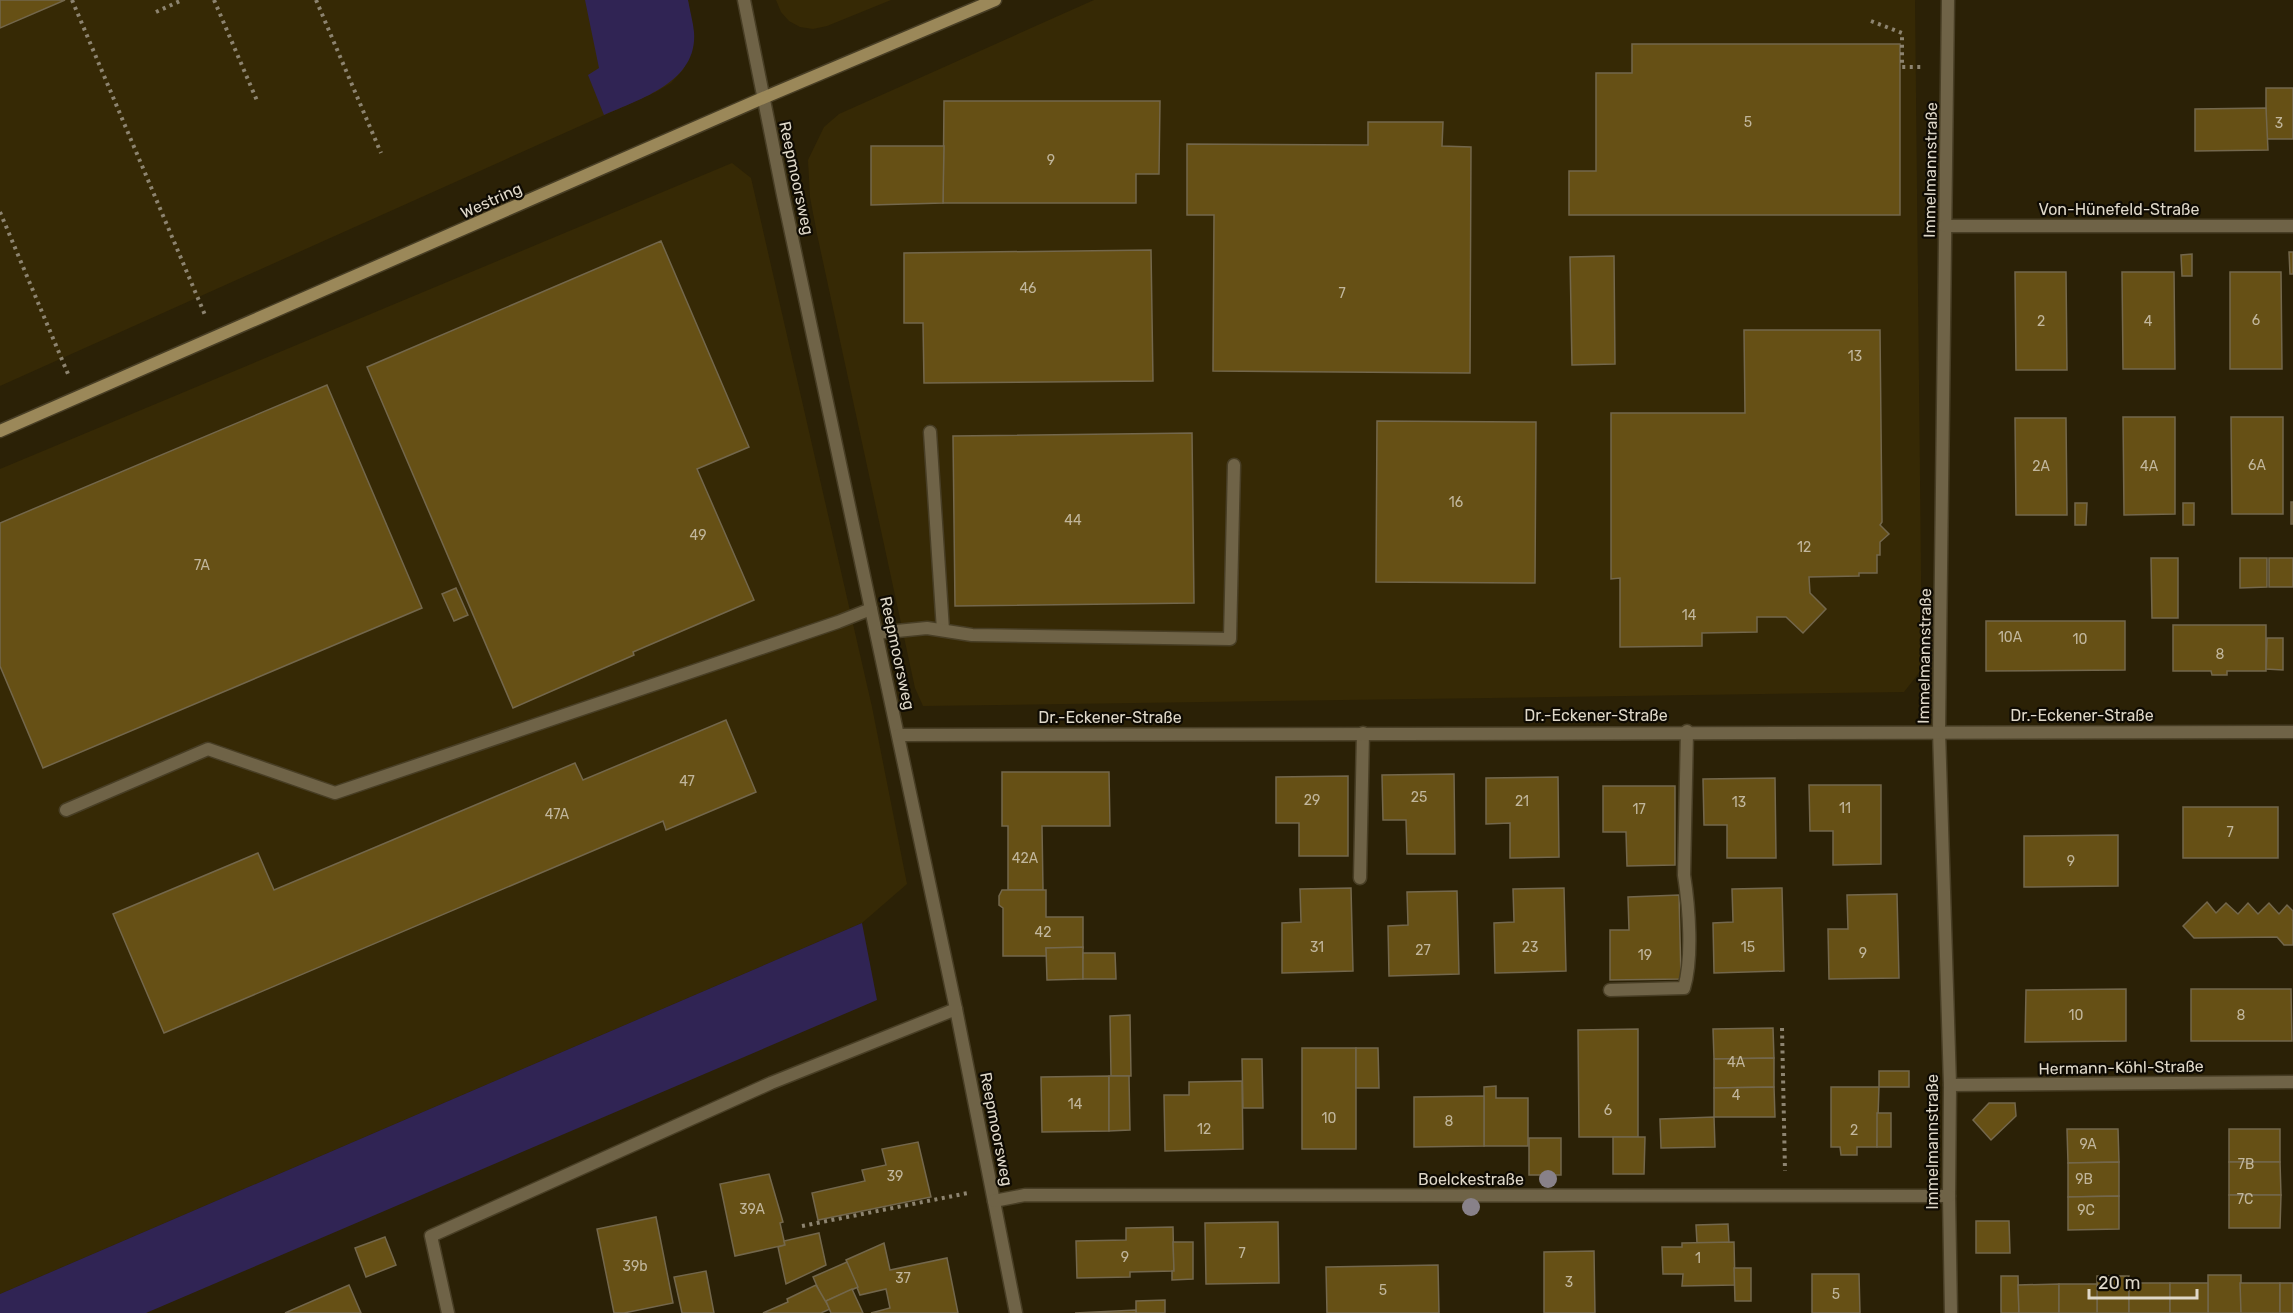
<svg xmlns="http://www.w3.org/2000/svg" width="2293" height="1313" font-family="Rubik,sans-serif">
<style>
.built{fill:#362905}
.green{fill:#302454}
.building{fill:#665015;stroke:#73674c;stroke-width:1.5}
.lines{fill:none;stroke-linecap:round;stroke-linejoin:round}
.service-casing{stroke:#483e25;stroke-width:15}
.minor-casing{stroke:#483e25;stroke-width:15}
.secondary-casing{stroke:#483e25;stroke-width:15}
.path{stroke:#8d8470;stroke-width:4;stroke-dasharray:3 4.5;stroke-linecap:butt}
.service{stroke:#6f6347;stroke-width:12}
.minor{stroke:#6f6347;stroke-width:12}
.secondary{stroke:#9b8859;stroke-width:12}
.tree{fill:#888189}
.labels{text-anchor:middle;stroke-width:4.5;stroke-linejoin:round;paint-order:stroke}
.number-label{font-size:14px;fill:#c1b69c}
.street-label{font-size:16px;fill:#dfd8c9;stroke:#0f0b03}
</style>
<rect width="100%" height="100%" fill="#2b2106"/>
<!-- built -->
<g class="built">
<polygon points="0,0 688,0 694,34 693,47 683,70 671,83 656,92 0,386"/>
<polygon points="776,0 891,0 827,26 813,29 800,27 789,21 781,12"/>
<polygon points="1094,0 1915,0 1922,669 1904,692 923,706 915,688 817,234 810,197 808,160 824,127 839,114"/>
<polygon points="732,163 751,178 872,707 907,884 862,923 0,1294 0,469"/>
</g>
<!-- green -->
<g class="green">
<path d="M585 0H688C690 11 693 22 694 32 698 82 640 99 604 115L588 75 599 68Z"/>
<polygon points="862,923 877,1000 146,1313 0,1313 0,1294"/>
</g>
<!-- building -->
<g class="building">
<polygon points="0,0 65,0 0,28"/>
<polygon points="1632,44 1900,44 1900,215 1569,215 1569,171 1596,171 1596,73 1632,73"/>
<rect x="2266" y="88" width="27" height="51"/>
<polygon points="944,101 1160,101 1159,174 1136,174 1136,203 943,203"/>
<polygon points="2266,108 2268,150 2195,151 2195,109"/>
<polygon points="1368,122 1443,122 1442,146 1471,147 1470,373 1213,371 1214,215 1187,215 1187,144 1368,145"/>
<polygon points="871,146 944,146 943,203 871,205"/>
<polygon points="661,241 749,447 697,469 754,600 633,652 634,655 513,708 367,367"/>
<polygon points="1151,250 1153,381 924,383 923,323 904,323 904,253"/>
<polygon points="2289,252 2293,252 2293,274 2290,274"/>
<polygon points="2192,254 2192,276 2182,276 2181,255"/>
<polygon points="1614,256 1615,364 1572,365 1570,257"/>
<polygon points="2015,272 2066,272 2067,370 2016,370"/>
<polygon points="2122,272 2174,272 2175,369 2123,369"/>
<polygon points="2230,272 2281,272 2282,369 2230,369"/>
<polygon points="1744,330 1880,330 1882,522 1880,525 1889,534 1880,542 1880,555 1877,555 1877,573 1859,573 1859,576 1809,577 1810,593 1826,609 1803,633 1786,617 1757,617 1757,632 1702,633 1702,646 1620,647 1620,578 1611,579 1611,413 1745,413"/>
<polygon points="327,385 422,608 43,768 0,666 0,523"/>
<polygon points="2123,417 2175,417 2175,514 2124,515"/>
<polygon points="2231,417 2283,417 2283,514 2232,514"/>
<polygon points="2015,418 2066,418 2067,515 2016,515"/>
<polygon points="1377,421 1536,422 1535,583 1376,582"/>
<polygon points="1192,433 1194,603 955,606 953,436"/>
<rect x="2291" y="502" width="2" height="22"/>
<polygon points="2075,503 2087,503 2086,525 2075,525"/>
<rect x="2183" y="503" width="11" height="22"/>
<polygon points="2151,558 2178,558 2178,618 2152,618"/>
<polygon points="2240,558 2267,558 2267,587 2240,588"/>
<rect x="2269" y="558" width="24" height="29"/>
<polygon points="456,588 468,615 454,621 442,594"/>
<polygon points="1986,621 2125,621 2125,670 1986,671"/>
<polygon points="2173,625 2266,625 2266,671 2227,671 2227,675 2212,675 2211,671 2173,671"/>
<polygon points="2267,638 2283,638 2283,670 2266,669"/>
<polygon points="726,720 756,792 666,830 663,821 164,1033 113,914 258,853 274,890 575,763 583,780"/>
<polygon points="1002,772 1109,772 1110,826 1042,826 1043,890 1008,890 1008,826 1002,826"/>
<polygon points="1454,774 1455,854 1407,854 1406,820 1383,820 1382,775"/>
<polygon points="1348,776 1348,856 1299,856 1299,823 1276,823 1276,777"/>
<polygon points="1558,777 1559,857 1510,858 1510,823 1486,824 1486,778"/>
<polygon points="1775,778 1776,858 1727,858 1727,825 1704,825 1703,779"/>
<polygon points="1809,785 1881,785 1881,864 1833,865 1833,831 1810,831"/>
<polygon points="1603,786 1675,786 1675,865 1627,866 1626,832 1603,832"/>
<rect x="2183" y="807" width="95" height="51"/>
<polygon points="2118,835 2118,886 2024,887 2024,836"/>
<polygon points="1351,888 1353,971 1282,973 1282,923 1301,922 1300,889"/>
<polygon points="1564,888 1566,971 1495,973 1494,923 1514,922 1513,889"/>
<polygon points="1782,888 1784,971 1714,973 1713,923 1733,922 1732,889"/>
<polygon points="1002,890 1046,890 1046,917 1083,917 1083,948 1046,948 1047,956 1003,956 1003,908 999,905 999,896"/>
<polygon points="1457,891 1459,974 1389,976 1388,926 1408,925 1407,892"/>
<polygon points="1897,894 1899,978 1829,979 1828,929 1848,929 1847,895"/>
<polygon points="1679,895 1681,979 1610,980 1610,930 1629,930 1628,897"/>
<polygon points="2207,902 2216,913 2226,903 2238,914 2248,903 2258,914 2269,903 2279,914 2287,905 2293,911 2293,945 2284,945 2277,937 2194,938 2183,926"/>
<polygon points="1083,947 1083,979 1047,980 1046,948"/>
<polygon points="1083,953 1115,953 1116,979 1083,979"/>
<polygon points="2126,989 2126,1041 2025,1042 2026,990"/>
<polygon points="2191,989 2291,989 2292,1041 2191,1041"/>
<polygon points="1130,1015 1131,1076 1111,1076 1110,1016"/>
<polygon points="1773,1028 1774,1058 1714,1059 1713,1029"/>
<polygon points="1638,1029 1638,1137 1579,1137 1578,1030"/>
<rect x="1302" y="1048" width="54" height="101"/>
<polygon points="1356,1048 1378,1048 1379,1088 1356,1088"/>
<polygon points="1774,1058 1774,1087 1714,1088 1714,1059"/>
<polygon points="1242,1059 1262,1059 1263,1108 1243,1108"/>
<rect x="1879" y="1071" width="30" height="16"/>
<polygon points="1109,1076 1109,1131 1042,1132 1041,1077"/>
<polygon points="1109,1076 1129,1076 1130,1130 1109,1131"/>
<polygon points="1242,1081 1243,1149 1165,1151 1164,1095 1189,1095 1189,1082"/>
<polygon points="1496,1086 1496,1098 1528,1098 1528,1146 1484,1146 1484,1087"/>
<polygon points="1774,1087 1775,1117 1714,1117 1714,1088"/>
<polygon points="1831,1087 1879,1087 1877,1147 1857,1147 1857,1155 1841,1155 1840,1147 1831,1147"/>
<polygon points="1484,1096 1484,1146 1414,1147 1414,1097"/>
<polygon points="1989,1103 2015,1103 2016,1116 1991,1140 1973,1120"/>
<rect x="1877" y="1113" width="14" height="34"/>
<polygon points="1714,1117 1715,1147 1661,1148 1660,1119"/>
<polygon points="2067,1129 2118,1129 2119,1162 2068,1163"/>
<rect x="2229" y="1129" width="51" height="33"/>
<polygon points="1613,1137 1645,1137 1644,1174 1613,1174"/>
<rect x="1529" y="1138" width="32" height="37"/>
<polygon points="918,1142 931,1197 818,1220 812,1193 865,1181 862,1170 886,1165 882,1149"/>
<polygon points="2119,1162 2119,1196 2068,1197 2068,1163"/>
<polygon points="2229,1162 2280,1162 2281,1195 2229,1195"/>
<polygon points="769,1174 783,1222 780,1223 785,1245 735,1256 720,1184"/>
<polygon points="2229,1195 2281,1195 2280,1228 2229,1228"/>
<polygon points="2119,1196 2119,1229 2068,1230 2068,1197"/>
<polygon points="656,1217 673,1303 624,1313 614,1313 597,1229"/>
<polygon points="1976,1221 2009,1221 2010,1253 1976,1253"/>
<polygon points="1278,1222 1279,1283 1206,1284 1205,1223"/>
<polygon points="1728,1224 1729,1243 1697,1243 1696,1225"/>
<polygon points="1173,1227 1174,1271 1130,1272 1130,1277 1077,1278 1076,1241 1126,1240 1126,1228"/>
<polygon points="819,1233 826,1265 786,1284 778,1247 785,1245 784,1241"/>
<polygon points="385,1237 396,1265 366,1277 355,1248"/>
<polygon points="1173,1242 1193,1242 1193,1279 1172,1280 1172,1271 1174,1271"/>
<polygon points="1734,1242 1735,1285 1682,1286 1683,1274 1663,1274 1662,1247 1682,1247 1682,1243"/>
<polygon points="884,1243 890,1270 947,1258 958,1313 871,1313 890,1308 886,1289 860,1295 846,1260"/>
<polygon points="1594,1251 1595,1313 1544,1313 1544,1252"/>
<polygon points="847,1262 858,1287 824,1302 813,1277"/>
<polygon points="1438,1265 1439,1313 1327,1313 1326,1267"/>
<polygon points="1734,1268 1751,1268 1751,1301 1735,1301"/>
<polygon points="706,1271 714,1313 682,1313 674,1277"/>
<polygon points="1812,1274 1859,1274 1860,1313 1812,1313"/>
<rect x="2208" y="1275" width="33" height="38"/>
<polygon points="2001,1276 2018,1276 2019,1313 2001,1313"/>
<rect x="2097" y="1276" width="32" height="37"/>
<rect x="2129" y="1283" width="41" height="30"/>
<rect x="2170" y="1283" width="38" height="30"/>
<polygon points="2240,1283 2280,1283 2280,1313 2241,1313"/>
<rect x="2280" y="1283" width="13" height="30"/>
<polygon points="2059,1284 2059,1313 2019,1313 2018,1285"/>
<rect x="2059" y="1284" width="38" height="29"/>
<polygon points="349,1285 361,1313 285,1313"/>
<polygon points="816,1285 830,1309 821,1313 763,1313 788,1302 787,1299"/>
<polygon points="852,1289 863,1313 831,1313 826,1301"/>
<polygon points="1165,1300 1165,1313 1136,1313 1136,1301"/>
<polygon points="1136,1310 1136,1313 1075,1313"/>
</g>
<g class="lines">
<defs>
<g id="service">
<polyline points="930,432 943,630"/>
<polyline points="877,633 927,628 972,635 1230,639 1234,465"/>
<polyline points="66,810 208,749 335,793 838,622 871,609"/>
<polyline points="1360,878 1363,733"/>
<path d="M1610 990 1684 988C1693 958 1689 907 1684 875L1687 731"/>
<polyline points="448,1313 431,1236 771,1083 956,1009"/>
</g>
<g id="minor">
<polyline points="744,0 783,195 956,1009 1016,1313"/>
<polyline points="1948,0 1939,731 1950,1085 1949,1196 1951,1313"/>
<polyline points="1945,226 2293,226"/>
<polyline points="899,735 2293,732"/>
<polyline points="1950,1085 2293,1082"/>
<polyline points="994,1201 1025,1195 1949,1196"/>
</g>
<polyline id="secondary" points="0,431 763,98 995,0"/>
</defs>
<!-- service casing -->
<use href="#service" class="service-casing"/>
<!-- minor casing -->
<use href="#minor" class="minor-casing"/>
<!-- secondary casing -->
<use href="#secondary" class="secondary-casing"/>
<!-- path -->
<g class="path">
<polyline points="72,0 205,315"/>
<polyline points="214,0 258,103"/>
<polyline points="316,0 381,153"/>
<polyline points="156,12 182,0"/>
<polyline points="1871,21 1902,33 1902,67 1923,67"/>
<polyline points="0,212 68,374"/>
<polyline points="1782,1028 1785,1171"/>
<polyline points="802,1226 968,1193"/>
</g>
<!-- service -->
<use href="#service" class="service"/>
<!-- minor -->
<use href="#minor" class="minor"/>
<!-- secondary -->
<use href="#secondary" class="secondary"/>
</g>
<!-- trees -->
<g class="tree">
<circle cx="1548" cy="1179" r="9"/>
<circle cx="1471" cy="1207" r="9"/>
</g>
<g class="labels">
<!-- number labels -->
<g class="number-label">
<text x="1748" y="127">5</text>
<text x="2279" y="128">3</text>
<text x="1051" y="165">9</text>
<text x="1028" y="293">46</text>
<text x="1342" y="298">7</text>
<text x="2256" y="325">6</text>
<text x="2041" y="326">2</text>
<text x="2148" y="326">4</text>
<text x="1855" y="361">13</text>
<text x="2257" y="470">6A</text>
<text x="2041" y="471">2A</text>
<text x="2149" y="471">4A</text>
<text x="1456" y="507">16</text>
<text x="1073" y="525">44</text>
<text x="698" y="540">49</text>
<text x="1804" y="552">12</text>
<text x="202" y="570">7A</text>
<text x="1689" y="620">14</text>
<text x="2010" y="642">10A</text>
<text x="2080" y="644">10</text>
<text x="2220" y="659">8</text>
<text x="687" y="786">47</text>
<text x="1419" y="802">25</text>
<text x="1312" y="805">29</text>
<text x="1522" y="806">21</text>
<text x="1739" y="807">13</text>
<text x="1845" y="813">11</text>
<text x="1639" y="814">17</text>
<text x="557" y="819">47A</text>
<text x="2230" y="837">7</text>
<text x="1025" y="863">42A</text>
<text x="2071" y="866">9</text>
<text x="1043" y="937">42</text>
<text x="1317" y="952">31</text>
<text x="1530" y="952">23</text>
<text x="1748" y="952">15</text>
<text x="1423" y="955">27</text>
<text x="1863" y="958">9</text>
<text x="1645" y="960">19</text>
<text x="2076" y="1020">10</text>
<text x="2241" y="1020">8</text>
<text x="1736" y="1067">4A</text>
<text x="1736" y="1100">4</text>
<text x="1075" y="1109">14</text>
<text x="1608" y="1115">6</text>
<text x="1329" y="1123">10</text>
<text x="1449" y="1126">8</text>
<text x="1204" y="1134">12</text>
<text x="1854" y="1135">2</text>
<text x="2088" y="1149">9A</text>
<text x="2246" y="1169">7B</text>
<text x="895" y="1181">39</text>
<text x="2084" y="1184">9B</text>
<text x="2245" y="1204">7C</text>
<text x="752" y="1214">39A</text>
<text x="2086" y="1215">9C</text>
<text x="1242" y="1258">7</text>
<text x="1125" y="1262">9</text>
<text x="1698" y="1263">1</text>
<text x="635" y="1271">39b</text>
<text x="903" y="1283">37</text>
<text x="1569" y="1287">3</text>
<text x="1383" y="1295">5</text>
<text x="1836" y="1299">5</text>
</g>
<!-- street labels -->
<g class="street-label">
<text transform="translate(1930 170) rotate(-89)" y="6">Immelmannstraße</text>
<text transform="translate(797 178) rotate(78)" y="6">Reepmoorsweg</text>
<text transform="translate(491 200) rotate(-24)" y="6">Westring</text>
<text x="2119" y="215">Von-Hünefeld-Straße</text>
<text transform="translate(898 653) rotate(78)" y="6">Reepmoorsweg</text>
<text transform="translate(1924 656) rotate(-89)" y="6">Immelmannstraße</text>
<text x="1596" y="721">Dr.-Eckener-Straße</text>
<text x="2082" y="721">Dr.-Eckener-Straße</text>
<text x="1110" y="723">Dr.-Eckener-Straße</text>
<text transform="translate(2121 1067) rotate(-1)" y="6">Hermann-Köhl-Straße</text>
<text transform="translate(997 1129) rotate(79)" y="6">Reepmoorsweg</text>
<text transform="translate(1932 1142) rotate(-90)" y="6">Immelmannstraße</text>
<text x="1471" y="1185">Boelckestraße</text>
</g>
</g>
<!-- scale -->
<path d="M2089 1289v9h108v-9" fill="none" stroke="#dfd8c9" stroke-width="3"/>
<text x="2098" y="1289" font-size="18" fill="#dfd8c9" stroke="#0f0b03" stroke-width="4.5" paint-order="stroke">20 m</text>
</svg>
